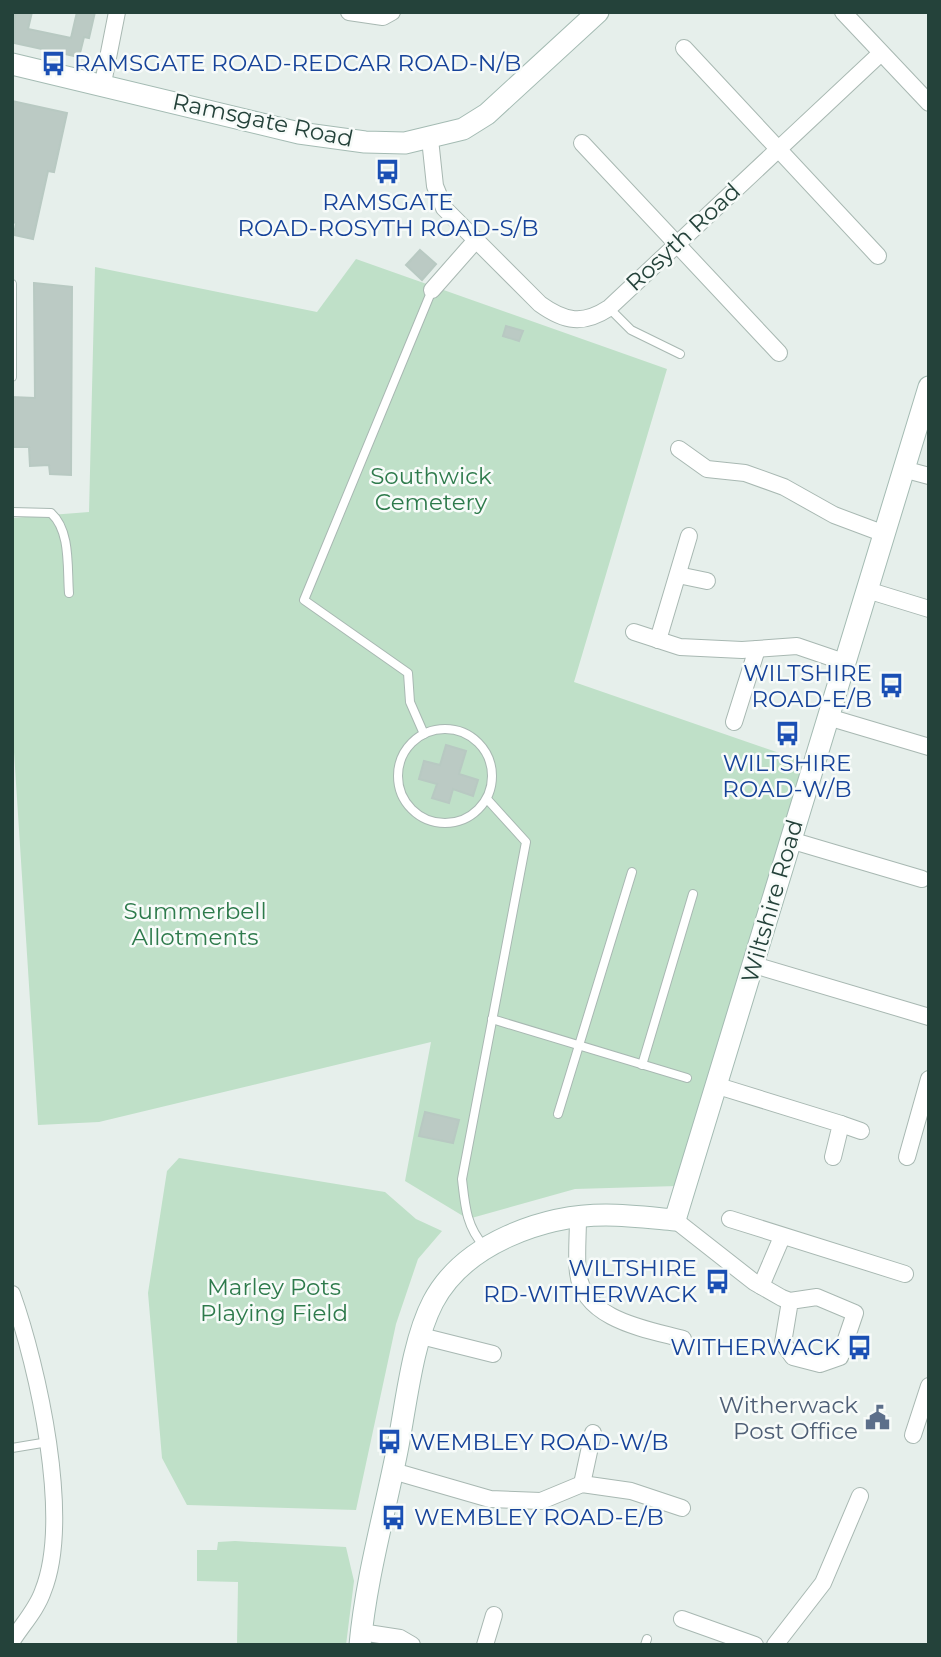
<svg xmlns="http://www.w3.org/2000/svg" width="941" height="1657" font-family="Montserrat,sans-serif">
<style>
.green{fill:#bfe0c8}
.building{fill:#bbcac4;stroke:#b8c9c2;stroke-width:2}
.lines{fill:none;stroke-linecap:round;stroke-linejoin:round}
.lane-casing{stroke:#a8b8b2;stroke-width:10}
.street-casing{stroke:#a8b8b2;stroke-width:18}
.secondary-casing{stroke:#a4bbb3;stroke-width:23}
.lane{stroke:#fff;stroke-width:8}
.street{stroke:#fff;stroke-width:16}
.secondary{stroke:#fff;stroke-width:21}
.labels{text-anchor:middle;stroke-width:5;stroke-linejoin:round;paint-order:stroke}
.transit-label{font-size:23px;fill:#164399;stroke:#f7fbf9;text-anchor:start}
.street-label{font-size:23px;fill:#24423a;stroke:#f7fbf9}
.park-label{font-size:23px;fill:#2d7a4b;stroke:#f7fbf9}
.service-label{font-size:23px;fill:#4e5e75;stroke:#f7fbf9;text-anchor:end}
</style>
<rect width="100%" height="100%" fill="#e6efeb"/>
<!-- green -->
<g class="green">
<polygon points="356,259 667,369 574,682 805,762 677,1186 575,1189 468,1219 405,1181 431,1042 99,1122 38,1125 12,721 12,518 89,512 95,267 317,312"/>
<polygon points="179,1158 385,1192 416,1219 442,1231 418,1259 396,1324 356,1510 187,1505 162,1458 148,1293 167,1171"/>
<polygon points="235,1541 346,1547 354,1581 346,1645 237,1645 238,1582 197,1581 197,1550 217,1550 218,1542"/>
</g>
<!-- building -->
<g class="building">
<polygon points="15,12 32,12 28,29 71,38 77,12 95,12 89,38 84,37 79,57 14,43"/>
<polygon points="12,101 67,113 54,172 48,171 33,239 14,235 16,223 12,222"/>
<polygon points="420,250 436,264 422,280 406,265"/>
<polygon points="34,283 72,287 71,475 50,474 49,465 30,466 29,447 12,447 12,397 35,398"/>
<polygon points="506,326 523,331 519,341 503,336"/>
<polygon points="446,745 466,751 459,774 478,780 473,796 453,789 449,803 432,798 437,784 419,779 424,761 440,765"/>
<polygon points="425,1112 459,1120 453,1143 419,1136"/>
</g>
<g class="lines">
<defs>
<g id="lane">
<polyline points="12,284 12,377"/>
<polyline points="609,308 631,330 680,354"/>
<path d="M12 512 51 513C71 531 67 568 69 593"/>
<circle cx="445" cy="776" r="47"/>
<polyline points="424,734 410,702 408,673 304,600 432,290"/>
<polyline points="492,1019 687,1078"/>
<polyline points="642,1065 693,894"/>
<polyline points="558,1114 632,872"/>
<path d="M484 1246C466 1226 465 1205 462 1179L526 842 487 799"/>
<polyline points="12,1448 48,1442"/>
<polyline points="645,1645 647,1639"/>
</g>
<g id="street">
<polyline points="349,12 383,17 392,12"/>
<polyline points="843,12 929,103"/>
<polyline points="684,48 878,256"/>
<polyline points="103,83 117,12"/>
<path d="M430 139 435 186 444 208 540 304C565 322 583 325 609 308L881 53"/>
<polyline points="582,143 779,353"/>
<polyline points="432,290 476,240"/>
<polyline points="679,449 707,469 745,473 784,487 834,515 882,533"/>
<polyline points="903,469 929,476"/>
<polyline points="678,575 707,581"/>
<polyline points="867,590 929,609"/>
<polyline points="634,632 680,647 742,650 797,646 844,662"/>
<polyline points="658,640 689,536"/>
<polyline points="828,717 929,747"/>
<polyline points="734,722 757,649"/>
<polyline points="790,840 922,879"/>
<polyline points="754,965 929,1017"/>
<polyline points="718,1086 841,1124 833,1157"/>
<polyline points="841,1124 861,1131"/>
<polyline points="907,1157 929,1079"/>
<path d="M578 1218C578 1236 576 1256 578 1273 584 1320 646 1329 683 1339"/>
<polyline points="730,1219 905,1274"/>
<polyline points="675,1220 754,1282 782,1298 790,1301 817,1297 855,1313 840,1357 820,1364 793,1357 783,1343 790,1301"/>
<polyline points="761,1286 782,1237"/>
<path d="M12 1294C38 1367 72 1519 43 1591 37 1609 22 1625 12 1641"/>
<polyline points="421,1336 493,1354"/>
<polyline points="913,1435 929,1386"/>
<polyline points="393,1471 490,1499 541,1501 582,1484 631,1491 682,1508"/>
<polyline points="582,1484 593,1433"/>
<polyline points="682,1619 755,1645"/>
<polyline points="361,1632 400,1638 412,1645"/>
<polyline points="485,1645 494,1615"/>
<polyline points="775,1645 823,1583 860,1496"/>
</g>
<g id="secondary">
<polyline points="12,64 299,133 365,142 405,143 463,129 487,114 598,12"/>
<path d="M360 1645C366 1579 384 1516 397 1451 406 1406 412 1342 433 1302 464 1243 544 1215 606 1215 629 1215 653 1218 675 1220L929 387"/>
</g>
</defs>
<!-- lane casing -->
<use href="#lane" class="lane-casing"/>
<!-- street casing -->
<use href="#street" class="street-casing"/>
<!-- secondary casing -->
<use href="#secondary" class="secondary-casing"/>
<!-- lane -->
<use href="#lane" class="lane"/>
<!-- street -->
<use href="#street" class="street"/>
<!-- secondary -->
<use href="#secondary" class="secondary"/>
</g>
<!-- icons -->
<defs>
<symbol id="bus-bare" viewBox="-9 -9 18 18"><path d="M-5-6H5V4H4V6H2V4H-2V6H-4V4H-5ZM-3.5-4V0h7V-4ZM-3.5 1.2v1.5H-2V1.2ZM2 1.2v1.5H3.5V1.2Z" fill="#1a4fb4" stroke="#f7fbf9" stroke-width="2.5" paint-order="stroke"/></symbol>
<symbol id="civic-bare" viewBox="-9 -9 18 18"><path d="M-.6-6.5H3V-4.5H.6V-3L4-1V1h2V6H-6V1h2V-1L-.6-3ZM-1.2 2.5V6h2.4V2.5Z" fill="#5c6f8a" stroke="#f7fbf9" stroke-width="2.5" paint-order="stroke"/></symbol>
</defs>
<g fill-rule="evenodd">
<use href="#bus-bare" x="36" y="46" width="35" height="35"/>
<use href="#bus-bare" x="370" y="154" width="35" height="35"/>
<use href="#bus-bare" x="874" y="668" width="35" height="35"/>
<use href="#bus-bare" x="770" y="716" width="35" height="35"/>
<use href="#bus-bare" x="700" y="1264" width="35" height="35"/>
<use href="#bus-bare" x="842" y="1330" width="35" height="35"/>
<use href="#civic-bare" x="860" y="1400" width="35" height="35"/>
<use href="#bus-bare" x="372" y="1424" width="35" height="35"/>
<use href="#bus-bare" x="376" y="1500" width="35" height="35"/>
</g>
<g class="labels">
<!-- transit labels -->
<g class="transit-label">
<text x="74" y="71">RAMSGATE ROAD-REDCAR ROAD-N/B</text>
<text x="388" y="210" text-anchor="middle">RAMSGATE<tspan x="388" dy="26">ROAD-ROSYTH ROAD-S/B</tspan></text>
<text x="872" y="681" text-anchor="end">WILTSHIRE<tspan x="872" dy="26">ROAD-E/B</tspan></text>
<text x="787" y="771" text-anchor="middle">WILTSHIRE<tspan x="787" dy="26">ROAD-W/B</tspan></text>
<text x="697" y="1276" text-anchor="end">WILTSHIRE<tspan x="697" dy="26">RD-WITHERWACK</tspan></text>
<text x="840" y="1355" text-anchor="end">WITHERWACK</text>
<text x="410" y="1450">WEMBLEY ROAD-W/B</text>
<text x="414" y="1525">WEMBLEY ROAD-E/B</text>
</g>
<!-- street labels -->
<g class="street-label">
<text transform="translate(263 120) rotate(12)" y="8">Ramsgate Road</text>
<text transform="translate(683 237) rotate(-43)" y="8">Rosyth Road</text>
<text transform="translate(772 901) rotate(-74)" y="8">Wiltshire Road</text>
</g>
<!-- park labels -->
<g class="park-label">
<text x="431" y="484">Southwick<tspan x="431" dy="26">Cemetery</tspan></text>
<text x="195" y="919">Summerbell<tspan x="195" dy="26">Allotments</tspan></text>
<text x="274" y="1295">Marley Pots<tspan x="274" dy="26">Playing Field</tspan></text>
</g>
<!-- service labels -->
<g class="service-label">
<text x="858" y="1413">Witherwack<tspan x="858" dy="26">Post Office</tspan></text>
</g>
</g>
<!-- border -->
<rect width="941" height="1657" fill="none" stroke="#24423a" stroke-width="28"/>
</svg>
